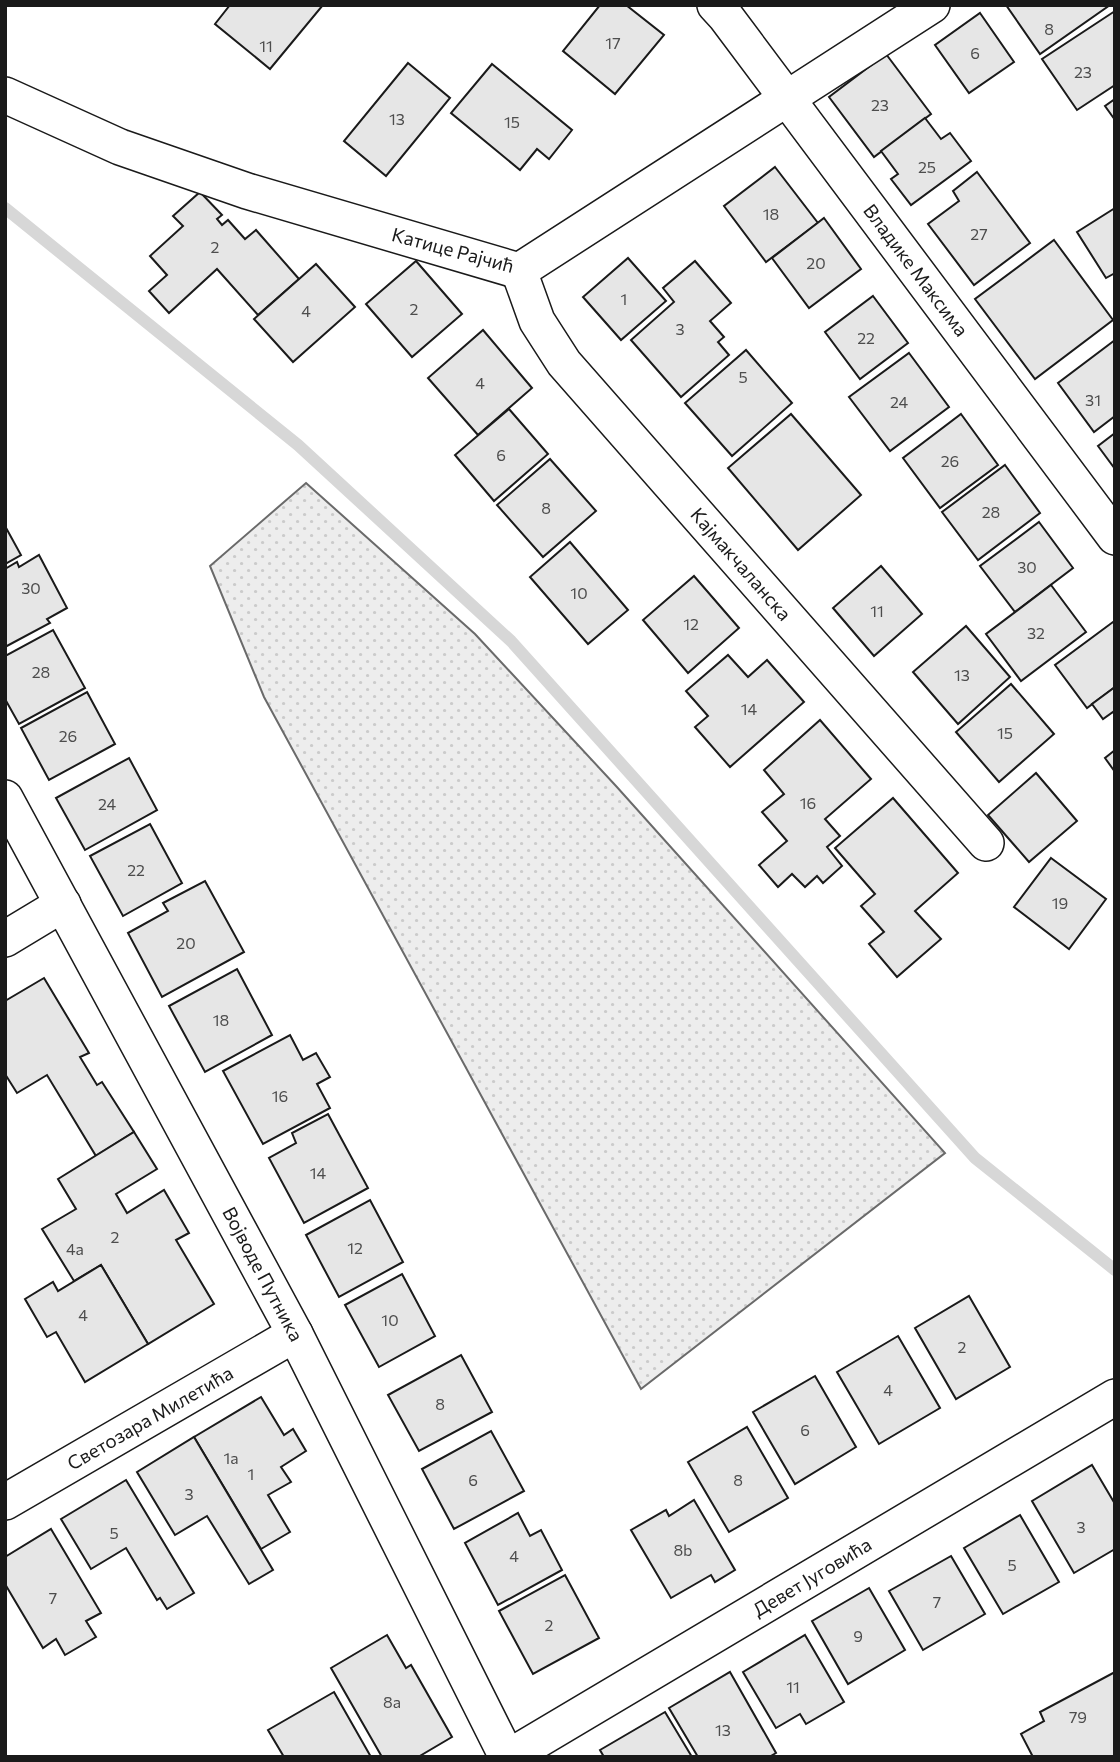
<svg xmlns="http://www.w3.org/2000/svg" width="1120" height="1762" font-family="Commissioner,sans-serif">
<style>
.grass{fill:url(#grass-dots);stroke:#6a6a6a;stroke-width:2}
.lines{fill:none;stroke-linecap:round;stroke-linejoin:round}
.stream{stroke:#d7d7d7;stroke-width:12}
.building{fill:#e6e6e6;stroke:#1a1a1a;stroke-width:2}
.street-casing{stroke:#1a1a1a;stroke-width:38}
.street{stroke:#fff;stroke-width:35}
.labels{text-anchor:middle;stroke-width:5;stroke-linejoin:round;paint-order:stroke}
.number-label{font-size:16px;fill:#4d4d4d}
.street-label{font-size:19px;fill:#1a1a1a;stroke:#fff}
</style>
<defs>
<pattern id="grass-dots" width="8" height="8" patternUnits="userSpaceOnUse" patternTransform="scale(1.75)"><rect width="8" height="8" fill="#ededed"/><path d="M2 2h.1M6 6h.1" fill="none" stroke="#cbcbcb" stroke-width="1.8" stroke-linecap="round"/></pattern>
</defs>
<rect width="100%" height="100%" fill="#fff"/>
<!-- grass -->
<polygon class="grass" points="306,483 475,634 616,786 945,1153 641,1389 264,697 210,566"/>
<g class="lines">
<!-- stream -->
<polyline class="stream" points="5,208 298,445 511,641 975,1158 1115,1270"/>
</g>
<!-- building -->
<g class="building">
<polygon points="230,5 323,5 270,69 215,24"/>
<polygon points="600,5 626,5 664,35 615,94 563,51"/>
<polygon points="1006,5 1110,5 1040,54"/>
<polygon points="1115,11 1115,85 1077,110 1042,59"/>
<polygon points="980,13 1014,62 969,93 935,45"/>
<polygon points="886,54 931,114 874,157 829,97"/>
<polygon points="408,63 450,98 386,176 344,141"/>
<polygon points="492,64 572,130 549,159 537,149 520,170 451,113"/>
<polygon points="1115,99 1115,120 1105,106"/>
<polygon points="925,118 941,139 950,133 971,161 911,205 891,179 898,174 881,151"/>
<polygon points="775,167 818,223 766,262 724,206"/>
<polygon points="977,172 1030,243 974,285 928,224 959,201 953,191"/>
<polygon points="200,192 222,215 217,219 222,225 228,220 245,239 256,230 299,279 258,315 217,269 169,313 149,291 167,275 150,256 183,226 173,216"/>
<polygon points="1115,208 1115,273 1106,278 1077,232"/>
<polygon points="824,218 861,269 809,308 772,258"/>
<polygon points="1054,240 1113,320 1035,379 975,299"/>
<polygon points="628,258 666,301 621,340 583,297"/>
<polygon points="416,261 462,314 412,357 366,304"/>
<polygon points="695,261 731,303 710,321 724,337 718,342 729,355 681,397 631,340 674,302 663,288"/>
<polygon points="316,264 355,307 293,362 254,319"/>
<polygon points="873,296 908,343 860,379 825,332"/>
<polygon points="483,330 532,388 478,435 428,378"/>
<polygon points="1115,340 1115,416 1094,432 1058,383"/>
<polygon points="746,350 792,403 732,456 685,403"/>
<polygon points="909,353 949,407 890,451 849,397"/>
<polygon points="509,409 548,454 494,501 455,455"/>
<polygon points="791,414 861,495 798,550 728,468"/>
<polygon points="961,414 998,465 940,508 903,458"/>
<polygon points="1115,433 1115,469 1098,446"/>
<polygon points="550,459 596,511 543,557 497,505"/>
<polygon points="1005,465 1040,513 978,560 942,512"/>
<polygon points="1039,522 1073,568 1015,612 980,566"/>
<polygon points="5,526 21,555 5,564"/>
<polygon points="570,542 628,610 588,644 530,577"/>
<polygon points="39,555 67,608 47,619 50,623 5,647 5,569 17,562 19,567"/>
<polygon points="881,566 922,614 874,656 833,608"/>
<polygon points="694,576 739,628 688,673 643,620"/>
<polygon points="1051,585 1086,632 1021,681 986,634"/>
<polygon points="1113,622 1115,624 1115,687 1087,708 1055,665"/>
<polygon points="966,626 1010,677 958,724 913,672"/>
<polygon points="53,630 85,688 19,724 5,699 5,656"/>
<polygon points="728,655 748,677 767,660 804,702 730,767 695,727 708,716 686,691"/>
<polygon points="1011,684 1054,734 999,782 956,732"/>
<polygon points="1115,687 1115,715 1113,712 1103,719 1092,704"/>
<polygon points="87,692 115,744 49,780 21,728"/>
<polygon points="820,720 871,779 825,819 840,836 827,847 842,866 823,883 817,876 805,887 792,874 778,887 759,865 787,841 762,812 784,794 764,770"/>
<polygon points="1115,750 1115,772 1105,758"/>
<polygon points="129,758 157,810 85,850 56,798"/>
<polygon points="1036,773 1077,821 1029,862 988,815"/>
<polygon points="893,798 958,873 915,911 941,939 897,977 869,944 884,932 861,906 875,894 835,848"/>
<polygon points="150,824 182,883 123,916 90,856"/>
<polygon points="1051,858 1106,899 1069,949 1014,907"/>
<polygon points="205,881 244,952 162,997 128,933 168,911 163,903"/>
<polygon points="237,969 272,1035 205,1072 169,1006"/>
<polygon points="44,978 89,1053 80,1057 97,1085 102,1082 134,1132 96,1156 47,1075 17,1093 5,1074 5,1001"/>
<polygon points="290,1035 303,1060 316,1053 330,1077 317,1084 330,1108 263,1144 223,1071"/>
<polygon points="328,1114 368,1188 304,1223 269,1158 296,1143 292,1133"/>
<polygon points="134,1132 157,1169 116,1194 127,1213 164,1190 189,1233 176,1240 214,1304 148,1344 101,1265 74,1281 42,1229 76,1209 58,1179"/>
<polygon points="370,1200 403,1262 339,1297 306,1235"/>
<polygon points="101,1265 148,1344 85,1382 56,1332 47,1337 25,1299 53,1282 58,1291"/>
<polygon points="402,1274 435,1336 379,1367 345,1305"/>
<polygon points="969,1296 1010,1367 956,1399 915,1328"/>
<polygon points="898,1336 940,1408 879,1444 837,1372"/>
<polygon points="461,1355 492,1412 419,1451 388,1395"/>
<polygon points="815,1376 856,1447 795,1484 753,1412"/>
<polygon points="261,1397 284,1435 293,1429 306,1451 281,1467 291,1482 268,1495 290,1532 261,1549 194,1437"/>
<polygon points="747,1427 788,1498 729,1532 688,1462"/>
<polygon points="491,1431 524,1491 454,1529 422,1469"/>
<polygon points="194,1437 273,1570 249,1584 207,1516 175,1535 137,1472"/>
<polygon points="1092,1465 1115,1504 1115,1549 1074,1573 1032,1501"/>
<polygon points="126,1480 194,1593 167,1609 160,1598 157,1600 126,1548 91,1569 61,1519"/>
<polygon points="694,1500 735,1570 715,1582 711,1575 671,1598 631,1530 666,1510 669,1516"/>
<polygon points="518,1513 530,1536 541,1530 562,1570 498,1605 465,1543"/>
<polygon points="1020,1515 1059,1582 1003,1614 964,1548"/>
<polygon points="51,1529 101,1613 86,1621 96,1637 65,1655 56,1639 43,1648 5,1584 5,1557"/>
<polygon points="951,1556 985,1614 923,1650 889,1591"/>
<polygon points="565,1575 599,1638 533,1674 499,1611"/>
<polygon points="869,1588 905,1650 848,1684 812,1621"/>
<polygon points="387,1635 406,1668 411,1665 452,1737 418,1757 382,1757 331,1668"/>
<polygon points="805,1635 844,1702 806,1724 800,1714 776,1728 743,1672"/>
<polygon points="730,1672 776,1753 769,1757 698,1757 669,1708"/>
<polygon points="1115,1672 1115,1757 1033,1757 1021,1734 1044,1721 1040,1712"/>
<polygon points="334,1692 371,1757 284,1757 268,1730"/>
<polygon points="665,1712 692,1757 604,1757 600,1750"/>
</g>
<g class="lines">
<defs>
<g id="street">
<polyline points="715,5 726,17 1115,537"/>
<polyline points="5,95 120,147 247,191 519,271 932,5"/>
<polyline points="519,271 537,321 564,363 986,843"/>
<polyline points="5,798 295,1334 507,1757"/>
<polyline points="5,939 63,904"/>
<polyline points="5,1502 295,1334"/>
<polyline points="509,1757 1115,1397"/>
</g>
</defs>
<!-- street casing -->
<use href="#street" class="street-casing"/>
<!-- street -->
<use href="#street" class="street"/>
</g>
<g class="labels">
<!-- number labels -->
<g class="number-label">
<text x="1049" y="35">8</text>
<text x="613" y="49">17</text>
<text x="266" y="52">11</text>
<text x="975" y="59">6</text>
<text x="1083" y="78">23</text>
<text x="880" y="111">23</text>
<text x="397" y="125">13</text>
<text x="512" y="128">15</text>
<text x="927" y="173">25</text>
<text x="771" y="220">18</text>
<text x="979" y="240">27</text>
<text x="215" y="253">2</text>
<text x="816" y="269">20</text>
<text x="624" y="305">1</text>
<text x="414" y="315">2</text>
<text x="306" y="317">4</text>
<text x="680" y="335">3</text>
<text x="866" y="344">22</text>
<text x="743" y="383">5</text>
<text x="480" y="389">4</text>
<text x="1093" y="406">31</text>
<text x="899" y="408">24</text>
<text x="501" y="461">6</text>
<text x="950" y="467">26</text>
<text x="546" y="514">8</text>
<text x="991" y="518">28</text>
<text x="1027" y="573">30</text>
<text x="31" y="594">30</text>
<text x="579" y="599">10</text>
<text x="877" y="617">11</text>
<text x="691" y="630">12</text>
<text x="1036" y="639">32</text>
<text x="41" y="678">28</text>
<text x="962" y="681">13</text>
<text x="749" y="715">14</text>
<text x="1005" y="739">15</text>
<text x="68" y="742">26</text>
<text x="808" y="809">16</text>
<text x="107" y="810">24</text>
<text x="136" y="876">22</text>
<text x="1060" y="909">19</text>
<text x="186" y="949">20</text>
<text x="221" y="1026">18</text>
<text x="280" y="1102">16</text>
<text x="318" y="1179">14</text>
<text x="115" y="1243">2</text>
<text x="355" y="1254">12</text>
<text x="75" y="1255">4a</text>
<text x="83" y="1321">4</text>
<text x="390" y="1326">10</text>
<text x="962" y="1353">2</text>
<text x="888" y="1396">4</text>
<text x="440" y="1410">8</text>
<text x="805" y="1436">6</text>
<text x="231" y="1464">1a</text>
<text x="251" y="1480">1</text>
<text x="473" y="1486">6</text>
<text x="738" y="1486">8</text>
<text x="189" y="1500">3</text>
<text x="1081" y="1533">3</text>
<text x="114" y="1539">5</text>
<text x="683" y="1556">8b</text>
<text x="514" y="1562">4</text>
<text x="1012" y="1571">5</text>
<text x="53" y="1604">7</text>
<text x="937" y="1608">7</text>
<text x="549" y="1631">2</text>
<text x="858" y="1642">9</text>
<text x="793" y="1693">11</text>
<text x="392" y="1708">8a</text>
<text x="1078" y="1723">79</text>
<text x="723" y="1736">13</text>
</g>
<!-- street labels -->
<g class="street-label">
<text transform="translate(453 250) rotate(15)" y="7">Катице Рајчић</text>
<text transform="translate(916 270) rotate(53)" y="7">Владике Максима</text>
<text transform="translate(741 564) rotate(49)" y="7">Кајмакчаланска</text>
<text transform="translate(263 1274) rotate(62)" y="7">Војводе Путника</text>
<text transform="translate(150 1418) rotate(-30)" y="7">Светозара Милетића</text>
<text transform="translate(812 1577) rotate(-31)" y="7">Девет Југовића</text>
</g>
</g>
<!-- border -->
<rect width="1120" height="1762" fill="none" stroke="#1a1a1a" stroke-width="14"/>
</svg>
